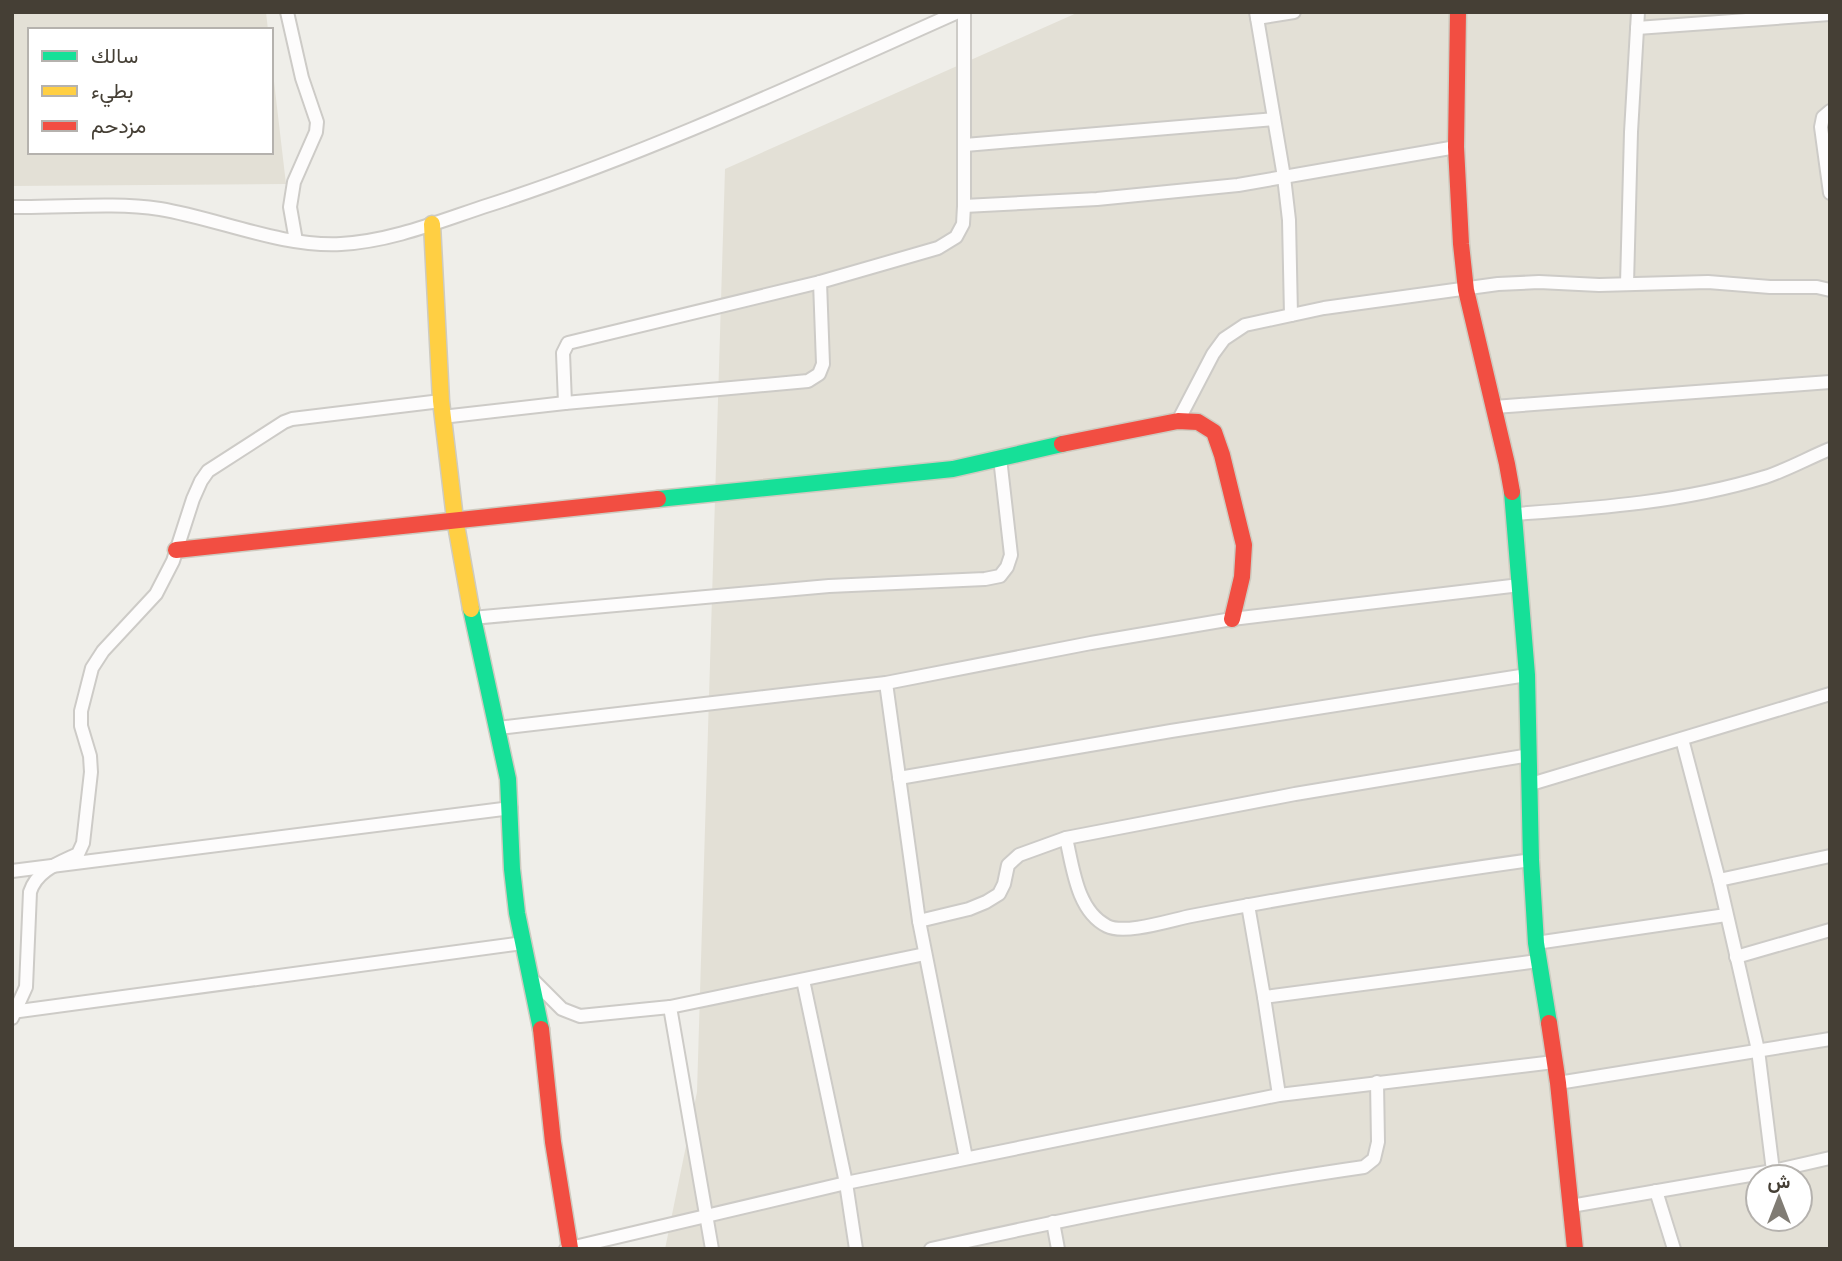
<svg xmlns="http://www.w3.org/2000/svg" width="1842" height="1261" font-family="Barlow,Vazirmatn,sans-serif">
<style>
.residential{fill:#e3e0d6;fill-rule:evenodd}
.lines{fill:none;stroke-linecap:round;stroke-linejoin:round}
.street-casing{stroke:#cdcbc7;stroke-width:16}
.fast-casing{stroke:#cecbc0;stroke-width:19}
.slow-casing{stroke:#cecbc0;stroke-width:19}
.jam-casing{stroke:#cecbc0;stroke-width:19}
.street{stroke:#fdfcfc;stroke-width:12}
.fast{stroke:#16e098;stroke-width:16}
.slow{stroke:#ffcf43;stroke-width:16}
.jam{stroke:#f24e42;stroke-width:16}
</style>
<rect width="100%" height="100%" fill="#efeee9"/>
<!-- residential -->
<g class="residential">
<polygon points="12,12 266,12 268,30 30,30 30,152 271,152 271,56 286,184 12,186"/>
<path d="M1079 12H1830V1249H665L697 1092 725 169ZM1758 1177H1800V1219H1758Z"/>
</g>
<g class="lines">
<defs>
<g id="street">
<polyline points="287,12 302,78 317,122 316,132 294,182 290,207 296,241"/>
<polyline points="1256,12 1284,177 1289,220 1291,315"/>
<polyline points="1257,18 1294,12"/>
<polyline points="1637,28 1830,14"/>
<polyline points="1830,111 1823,117 1821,127 1830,193"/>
<polyline points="965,145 1274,119"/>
<polyline points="964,206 1097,199 1238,185 1456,147"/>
<path d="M12 207C61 208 111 202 160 209 220 219 280 247 341 244 393 241 440 221 489 205 650 153 803 81 958 12"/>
<polyline points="1627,284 1631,132 1638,12"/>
<polyline points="565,403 563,353 568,343 820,282 938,248 956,237 963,224 964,206 964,12"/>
<polyline points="1494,407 1830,382"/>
<polyline points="442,417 565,403 808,381 819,374 823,364 820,282"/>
<polyline points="1178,421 1213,354 1224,339 1245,325 1324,308 1498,284 1539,282 1599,285 1708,282 1770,287 1817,287 1830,290"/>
<path d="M1515 514C1599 508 1684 502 1765 477 1787 470 1808 458 1830 449"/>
<polyline points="472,618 829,586 985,579 1000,576 1007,567 1011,555 1000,458"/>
<polyline points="886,683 919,921 966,1158"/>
<polyline points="498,728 886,683 1091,643 1232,619 1520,585"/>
<polyline points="1682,739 1719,880 1758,1050 1773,1171"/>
<polyline points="899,778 1171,731 1527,675"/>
<polyline points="1531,784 1830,694"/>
<path d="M1066 838C1073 868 1077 911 1107 926 1125 935 1171 920 1191 916 1304 894 1417 876 1531 860"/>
<polyline points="12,871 511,808"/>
<polyline points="1719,880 1830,856"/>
<polyline points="1248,905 1264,997 1279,1095"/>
<polyline points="919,921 969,909 986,902 999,894 1004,884 1008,865 1019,855 1066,838 1295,794 1530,755"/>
<polyline points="1536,943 1726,915"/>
<polyline points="1736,957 1830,930"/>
<polyline points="531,978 562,1009 580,1016 670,1007"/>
<polyline points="803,980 846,1183 856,1249"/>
<polyline points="1264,997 1538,961"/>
<polyline points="12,1012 523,943"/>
<path d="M12 1018 26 987 30 892C37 870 59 863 78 854L83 843 91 772 90 756 81 726V711L92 668 103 651 156 594 173 561 193 499 201 481 208 471 284 422 292 419 441 401"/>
<polyline points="1558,1083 1830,1039"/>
<polyline points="1656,1191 1674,1249"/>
<polyline points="1571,1206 1773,1171 1830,1158"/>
<polyline points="1053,1222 1058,1249"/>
<polyline points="566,1249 846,1183 1279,1095 1554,1062"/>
<polyline points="712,1249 670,1007 925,954"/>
<path d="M931 1249C1074 1217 1218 1188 1364 1167L1374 1159 1378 1142 1377 1082"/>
</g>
<g id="fast">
<polyline points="1512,492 1527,675 1531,860 1536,943 1549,1023"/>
<polyline points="658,499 953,469 1062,444"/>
<polyline points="471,609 508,779 512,869 517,913 541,1029"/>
</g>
<polyline id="slow" points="432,224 441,401 455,519 471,609"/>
<g id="jam">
<polyline points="1458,12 1456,147 1461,244 1466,290 1507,464 1512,492"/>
<polyline points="1062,444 1178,421 1198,422 1214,432 1222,455 1244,545 1242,577 1232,619"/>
<polyline points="176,550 658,499"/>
<polyline points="1549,1023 1558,1083 1575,1249"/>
<polyline points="541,1029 553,1142 570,1248"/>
</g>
</defs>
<!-- street casing -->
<use href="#street" class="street-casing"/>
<!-- fast casing -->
<use href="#fast" class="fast-casing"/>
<!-- slow casing -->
<use href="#slow" class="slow-casing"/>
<!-- jam casing -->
<use href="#jam" class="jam-casing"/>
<!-- street -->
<use href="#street" class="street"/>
<!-- fast -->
<use href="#fast" class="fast"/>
<!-- slow -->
<use href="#slow" class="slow"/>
<!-- jam -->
<use href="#jam" class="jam"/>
</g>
<!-- border -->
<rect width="1842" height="1261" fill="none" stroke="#453f35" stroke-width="28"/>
<!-- legend -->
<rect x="28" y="28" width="245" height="126" fill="#ffffff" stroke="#b5b2ae" stroke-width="2"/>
<rect x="42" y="51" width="35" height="10" fill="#16e098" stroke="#b5b2ae" stroke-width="2"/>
<text x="91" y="63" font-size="21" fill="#453f35">سالك</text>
<rect x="42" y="86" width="35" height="10" fill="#ffcf43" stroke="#b5b2ae" stroke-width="2"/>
<text x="91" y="98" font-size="21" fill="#453f35">بطيء</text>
<rect x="42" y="121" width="35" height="10" fill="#f24e42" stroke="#b5b2ae" stroke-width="2"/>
<text x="91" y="133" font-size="21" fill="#453f35">مزدحم</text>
<!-- north arrow -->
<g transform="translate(1779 1198)"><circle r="33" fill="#ffffff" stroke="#b5b2ae" stroke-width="2"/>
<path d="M0-5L12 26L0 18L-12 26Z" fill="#807c74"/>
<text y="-10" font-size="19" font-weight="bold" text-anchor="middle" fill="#453f35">ش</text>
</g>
</svg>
